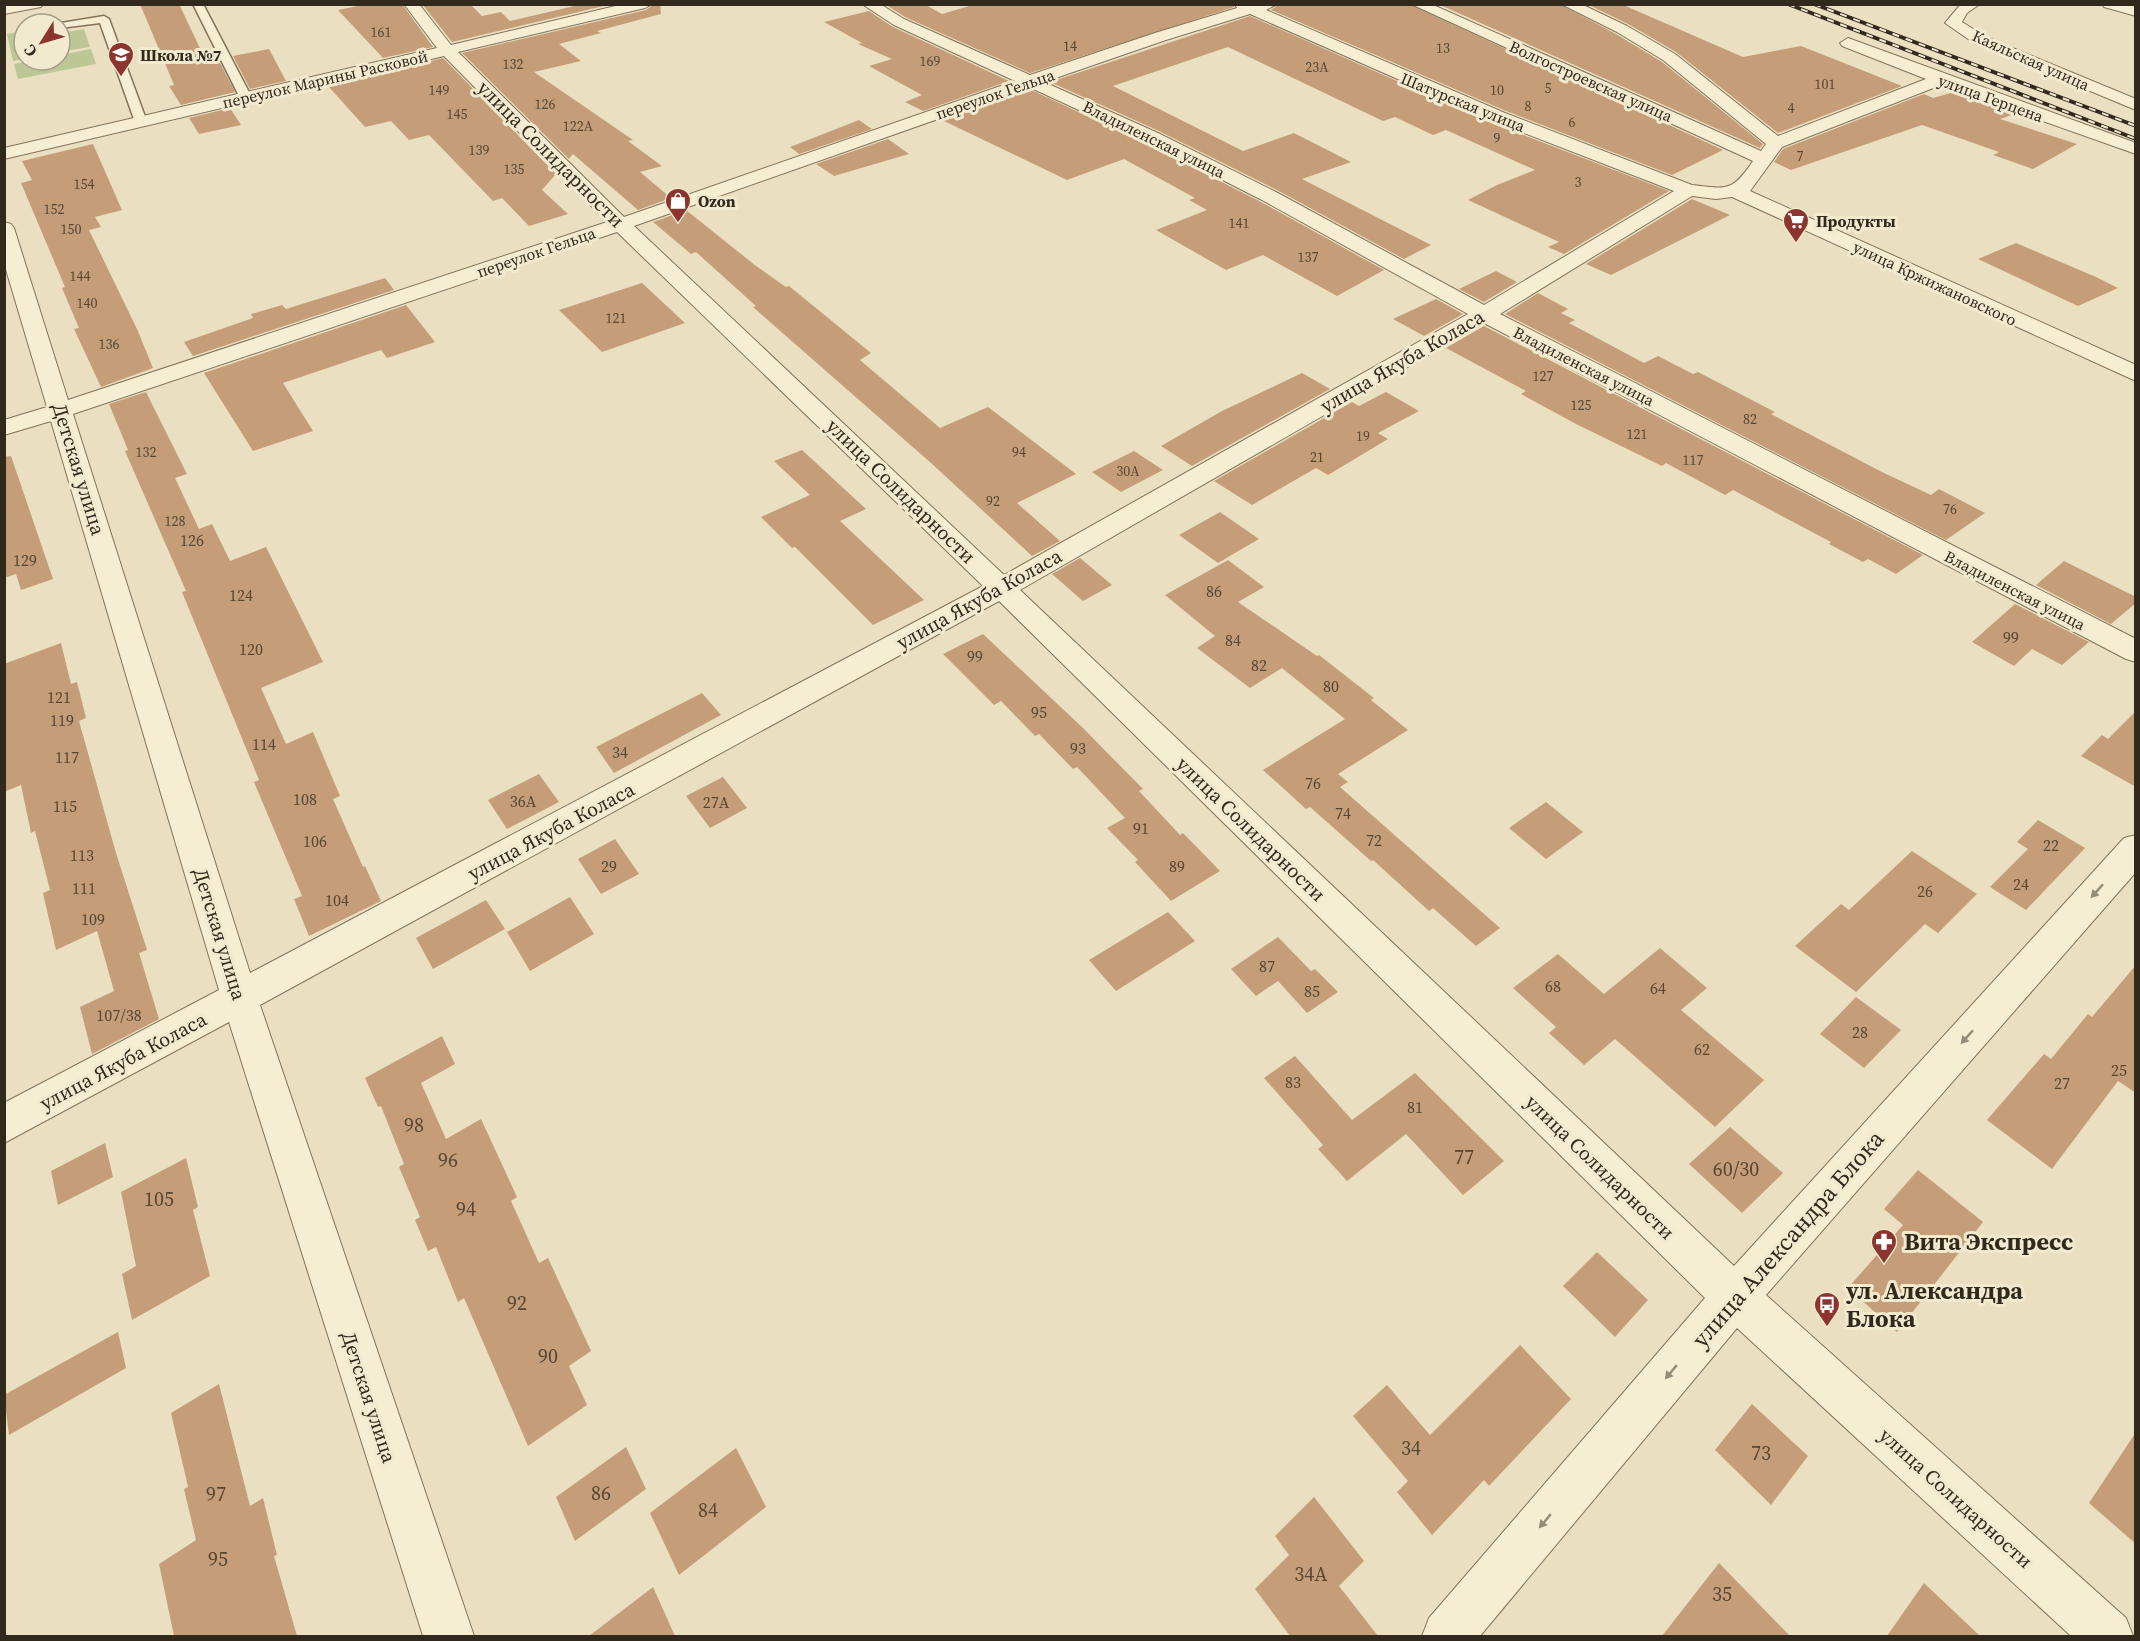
<svg xmlns="http://www.w3.org/2000/svg" width="2140" height="1641" font-family="'Source Serif 4',serif">
<style>
.green{fill:#bdc796}
.building{fill:#c59e79}
.lines{fill:none;stroke-linecap:round;stroke-linejoin:round}
.service-casing{stroke:#82725a;stroke-width:3}
.minor-casing{stroke:#82725a;stroke-width:2}
.service{fill:#f5eed3;fill-rule:evenodd}
.minor{fill:#f5eed3;fill-rule:evenodd}
.rail-casing{stroke:#32291d;stroke-width:4}
.rail{stroke:#f2eacf;stroke-width:2;stroke-dasharray:7;stroke-linecap:butt}
.oneway{fill:#948c78}
.labels{text-anchor:middle;stroke-width:6;stroke-linejoin:round;paint-order:stroke}
.far-number-label{font-size:14px;fill:#574634}
.far-poi-label{font-size:16px;font-weight:bold;fill:#32291d;stroke:#f2eacf;text-anchor:start}
.far-street-label{font-size:16px;fill:#32291d;stroke:#f2eacf}
.number-label{font-size:16px;fill:#574634}
.street-label{font-size:20px;fill:#32291d;stroke:#f2eacf}
.near-number-label{font-size:20px;fill:#574634}
.near-street-label{font-size:24px;fill:#32291d;stroke:#f2eacf}
.near-poi-label{font-size:24px;font-weight:bold;fill:#32291d;stroke:#f2eacf;text-anchor:start}
</style>
<rect width="100%" height="100%" fill="#eae0c1"/>
<!-- green -->
<g class="green">
<polygon points="84,29 90,47 60,52 60,33"/>
<polygon points="24,31 24,59 13,61 7,34"/>
<polygon points="91,49 96,64 18,79 14,64 34,60 60,60 60,55"/>
</g>
<!-- building -->
<g class="building">
<polygon points="140,4 179,4 206,61 218,59 235,92 181,105 169,86 174,85"/>
<polygon points="368,4 402,4 433,47 383,58 338,10"/>
<polygon points="422,4 470,4 482,16 501,12 510,21 583,4 612,4 452,42"/>
<polygon points="654,4 660,4 661,14 597,31 601,33 559,44 581,61 534,72 633,140 628,141 662,166 640,172 671,198 638,210 573,154 569,159 462,53 646,10"/>
<polygon points="894,4 924,4 942,14 976,4 1233,4 1234,7 1030,73 905,17 888,6"/>
<polygon points="1279,4 1409,4 1723,150 1672,175 1506,111 1271,10"/>
<polygon points="1438,4 1559,4 1616,34 1662,62 1763,144 1760,148"/>
<polygon points="1587,4 1621,4 1743,57 1801,46 1902,86 1778,133 1676,52 1628,24"/>
<polygon points="869,11 893,27 1009,81 923,111 905,102 922,95 869,66 892,59 858,44 862,43 824,22"/>
<polygon points="1250,16 1492,123 1669,191 1564,254 1548,247 1559,242 1468,200 1497,185 1535,170 1446,130 1433,135 1395,117 1383,121 1228,47 1113,86 1243,151 1294,133 1351,162 1302,179 1431,245 1404,259 1277,190 1159,131 1050,82"/>
<polygon points="269,49 286,81 250,89 233,56"/>
<polygon points="443,58 556,174 542,190 568,214 529,226 502,198 493,201 429,135 409,140 391,121 365,127 328,86"/>
<polygon points="1029,89 1145,143 1261,202 1384,270 1337,296 1263,255 1226,270 1156,230 1207,210 1189,200 1195,198 1124,159 1067,180 942,120"/>
<polygon points="1954,92 2014,114 2000,119 2077,144 2033,169 1993,155 1999,152 1922,125 1791,170 1774,162 1783,149 1924,94 1933,98"/>
<polygon points="230,108 241,125 199,134 189,118"/>
<polygon points="859,120 872,129 799,154 790,147"/>
<polygon points="888,139 909,154 834,176 816,164"/>
<polygon points="93,144 122,210 95,217 101,227 89,230 137,329 153,368 101,387 74,329 79,328 62,288 65,287 21,183 32,180 22,161"/>
<polygon points="1692,199 1730,215 1611,275 1586,264"/>
<polygon points="686,210 756,266 786,287 789,286 871,353 860,360 940,428 988,407 1076,474 1017,503 1060,541 1032,556 931,463 753,307 756,306 696,252 691,254 653,222"/>
<polygon points="2016,243 2096,277 2118,288 2078,306 1978,259"/>
<polygon points="1496,271 1517,282 1484,302 1459,289"/>
<polygon points="385,278 394,290 193,356 184,342 253,318 251,314 282,305 286,309"/>
<polygon points="642,283 685,323 602,352 559,310"/>
<polygon points="1538,293 1568,309 1561,313 1575,320 1569,323 1644,363 1658,356 1693,374 1698,372 1775,412 1771,414 1882,472 1931,495 1939,489 1985,513 1946,540 1505,314"/>
<polygon points="1436,299 1463,314 1424,336 1393,319"/>
<polygon points="406,305 435,342 387,358 381,350 283,383 313,431 253,451 204,373"/>
<polygon points="1484,326 1923,555 1896,574 1868,559 1863,562 1829,544 1831,542 1733,490 1725,495 1666,463 1662,466 1576,424 1521,394 1526,391 1446,348"/>
<polygon points="1302,373 1330,389 1192,466 1161,446 1222,411"/>
<polygon points="146,392 187,474 175,478 199,529 212,524 230,561 266,547 323,662 261,688 286,744 313,732 340,796 333,799 363,867 365,866 381,901 309,936 294,899 302,896 254,782 259,780 182,592 186,591 125,451 128,450 109,404"/>
<polygon points="1386,392 1419,411 1378,433 1388,439 1328,475 1316,468 1252,505 1214,481 1352,402 1359,406"/>
<polygon points="802,450 866,509 840,521 924,600 873,625 795,547 792,548 761,517 810,495 774,461"/>
<polygon points="1134,451 1163,470 1121,492 1092,472"/>
<polygon points="11,456 53,579 21,590 16,574 4,578 4,457"/>
<polygon points="1220,512 1259,539 1218,563 1179,535"/>
<polygon points="1080,558 1112,585 1083,601 1052,574"/>
<polygon points="1228,560 1264,587 1238,602 1317,656 1319,655 1374,698 1371,700 1408,730 1338,774 1348,782 1340,787 1500,928 1476,946 1433,908 1429,911 1373,860 1371,861 1310,807 1306,809 1263,770 1345,719 1282,668 1250,688 1197,648 1215,636 1165,595"/>
<polygon points="2064,561 2136,597 2136,603 2111,624 2036,585"/>
<polygon points="2015,604 2089,642 2062,665 2032,649 2014,666 1972,642"/>
<polygon points="983,634 1083,728 1143,789 1139,791 1180,835 1183,833 1220,871 1171,901 1135,862 1138,860 1107,828 1125,818 1077,767 1073,769 1039,734 1035,736 1001,701 994,705 943,654"/>
<polygon points="61,643 71,684 77,682 86,718 79,721 116,853 147,950 139,953 159,1019 92,1054 80,1007 114,991 97,931 56,950 43,893 50,890 35,831 31,833 21,785 4,792 4,664"/>
<polygon points="702,693 721,715 614,773 596,747"/>
<polygon points="2136,711 2136,787 2081,756 2102,735 2108,739"/>
<polygon points="539,774 559,802 507,829 488,800"/>
<polygon points="723,777 747,808 710,828 686,796"/>
<polygon points="1546,802 1583,832 1546,859 1509,828"/>
<polygon points="2038,820 2085,848 2026,910 1990,887 2028,849 2017,842"/>
<polygon points="615,839 639,874 601,894 578,859"/>
<polygon points="1912,851 1977,894 1938,933 1925,924 1856,992 1795,946 1841,904 1849,910"/>
<polygon points="570,897 594,934 530,971 507,932"/>
<polygon points="486,900 505,929 433,969 416,938"/>
<polygon points="1168,912 1195,941 1116,991 1089,960"/>
<polygon points="1278,937 1311,971 1315,969 1338,992 1307,1013 1278,981 1256,996 1231,969"/>
<polygon points="1660,948 1707,988 1681,1010 1764,1080 1715,1127 1615,1039 1584,1065 1549,1033 1556,1027 1513,988 1558,954 1604,994"/>
<polygon points="2136,965 2136,1093 2118,1081 2052,1169 1987,1120 2044,1054 2051,1059 2088,1014 2092,1017"/>
<polygon points="1856,997 1901,1030 1864,1068 1820,1034"/>
<polygon points="442,1036 455,1064 421,1083 446,1139 481,1119 517,1197 511,1201 539,1263 548,1258 591,1351 569,1366 587,1405 528,1446 464,1298 458,1302 436,1247 428,1251 415,1220 420,1217 399,1167 404,1164 381,1106 378,1107 365,1078"/>
<polygon points="1295,1056 1352,1120 1415,1073 1504,1161 1463,1195 1406,1134 1347,1181 1318,1149 1323,1145 1264,1078"/>
<polygon points="1730,1127 1783,1173 1742,1213 1689,1164"/>
<polygon points="105,1143 113,1177 58,1205 51,1171"/>
<polygon points="186,1158 198,1207 193,1210 210,1276 132,1320 122,1274 136,1266 121,1192"/>
<polygon points="1918,1170 1983,1222 1897,1332 1848,1288 1903,1225 1884,1209"/>
<polygon points="1597,1252 1648,1300 1615,1337 1563,1286"/>
<polygon points="118,1332 126,1368 9,1435 4,1395"/>
<polygon points="1520,1345 1571,1399 1489,1486 1484,1480 1432,1535 1397,1492 1408,1481 1353,1416 1387,1385 1430,1435"/>
<polygon points="219,1384 250,1506 263,1498 277,1555 274,1556 297,1636 174,1636 159,1564 196,1540 184,1489 188,1487 171,1413"/>
<polygon points="1752,1404 1808,1456 1771,1505 1715,1450"/>
<polygon points="2136,1432 2136,1544 2089,1503"/>
<polygon points="626,1447 646,1489 575,1541 556,1497"/>
<polygon points="736,1448 766,1507 679,1575 650,1513"/>
<polygon points="1314,1497 1364,1561 1339,1586 1378,1636 1290,1636 1255,1589 1289,1555 1275,1536"/>
<polygon points="1719,1563 1790,1636 1662,1636"/>
<polygon points="1924,1583 1980,1636 1887,1636"/>
<polygon points="653,1587 675,1636 589,1636"/>
</g>
<g class="lines">
<defs>
<g id="service">
<polygon points="193,4 203,4 252,98 250,100 246,101 240,98"/>
<polygon points="104,16 109,19 147,122 145,125 137,125 135,122 100,23 60,28 60,24 55,24"/>
</g>
<g id="minor">
<polygon points="43,4 41,7 4,14 4,5"/>
<path d="M404 4H419L451 45 624 4H652L645 8 458 52 624 217 1015 81 894 25 862 4H880L904 19 1030 75 1155 33 1237 8 1235 4H1277L1266 10 1505 113 1692 185C1728 189 1732 192 1753 161L1411 4H1431L1761 151 1766 144 1663 60 1617 32 1561 4H1581L1627 26 1675 54 1778 136 1926 79 1842 46 1840 43 1848 38 2136 143V154L1941 85 1782 147 1750 191 2136 365V381L1732 197 1716 199 1692 196 1500 314 2136 639V662L2126 659 1484 323 1020 590 1734 1266 2124 838 2136 835V872L1766 1295 2126 1618 2133 1636H2071L1737 1328 1480 1636H1422L1429 1618 1705 1298 999 601 260 1005 474 1636H423L229 1022 4 1143V1103L219 990 51 421 4 435V420L47 407 4 263V222L11 224 14 228 68 400 607 222 444 56 4 159V148L437 48ZM1250 14 1493 121 1674 191 1484 305 1276 192 1158 133 1044 82 1166 40ZM1029 87 1146 141 1262 200 1468 314 1004 575 634 226ZM617 232 983 586 250 973 73 414Z"/>
<polygon points="1961,4 1980,4 1967,13 1962,22 1986,37 2136,99 2136,110 1974,43 1945,23"/>
<polygon points="2102,4 2127,4 2136,7 2136,16 2104,7"/>
</g>
</defs>
<!-- service casing -->
<use href="#service" class="service-casing"/>
<!-- minor casing -->
<use href="#minor" class="minor-casing"/>
<!-- service -->
<use href="#service" class="service"/>
<!-- minor -->
<use href="#minor" class="minor"/>
<defs>
<g id="rail">
<polyline points="1788,4 2136,139"/>
<polyline points="1814,4 2136,126"/>
</g>
</defs>
<!-- rail casing -->
<use href="#rail" class="rail-casing"/>
<!-- rail -->
<use href="#rail" class="rail"/>
</g>
<!-- one-way arrows -->
<defs><path id="oneway-solid" d="M-6-.8H1V-3.2L6.5 0L1 3.2V.8H-6Z" transform="scale(1.5)"/></defs>
<g class="oneway">
<use href="#oneway-solid" transform="translate(2097 891) rotate(132)"/>
<use href="#oneway-solid" transform="translate(1967 1037) rotate(132)"/>
<use href="#oneway-solid" transform="translate(1671 1372) rotate(130)"/>
<use href="#oneway-solid" transform="translate(1545 1521) rotate(130)"/>
</g>
<!-- icons -->
<defs>
<symbol id="school-pin" viewBox="-11 -11 22 30"><path d="M0 17L-7.5 6A9.5 9.5 0 1 1 7.5 6Z" fill="#8c352f" stroke="#f2eacf"/><path d="M0-5L7-2L0 1L-7-2ZM-4 1L0 2.5L4 1V4Q0 6-4 4Z" fill="#fff"/></symbol>
<symbol id="shop-pin" viewBox="-11 -11 22 30"><path d="M0 17L-7.5 6A9.5 9.5 0 1 1 7.5 6Z" fill="#8c352f" stroke="#f2eacf"/><path d="M-5-2.5h2.3a2.7 3.5 0 0 1 5.4 0H5L5.5 6h-11ZM-1.5-2.5h3a1.5 2.3 0 0 0-3 0Z" fill="#fff"/></symbol>
<symbol id="supermarket-pin" viewBox="-11 -11 22 30"><path d="M0 17L-7.5 6A9.5 9.5 0 1 1 7.5 6Z" fill="#8c352f" stroke="#f2eacf"/><path d="M-6-5.5h2.5l.6 2H6L4.5 2H-2.5L-4.4-4H-6ZM-1.5 3.2a1.3 1.3 0 1 0 .1 0ZM3 3.2a1.3 1.3 0 1 0 .1 0Z" fill="#fff"/></symbol>
<symbol id="pharmacy-pin" viewBox="-11 -11 22 30"><path d="M0 17L-7.5 6A9.5 9.5 0 1 1 7.5 6Z" fill="#8c352f" stroke="#f2eacf"/><path d="M-2-6h4v4h4v4h-4v4h-4v-4h-4v-4h4Z" fill="#fff"/></symbol>
<symbol id="bus-pin" viewBox="-11 -11 22 30"><path d="M0 17L-7.5 6A9.5 9.5 0 1 1 7.5 6Z" fill="#8c352f" stroke="#f2eacf"/><path d="M-5-6H5V4H4V6H2V4H-2V6H-4V4H-5ZM-3.5-4V0h7V-4ZM-3.5 1.2v1.5H-2V1.2ZM2 1.2v1.5H3.5V1.2Z" fill="#fff"/></symbol>
</defs>
<g fill-rule="evenodd">
<use href="#school-pin" x="106" y="40" width="30" height="40"/>
<use href="#shop-pin" x="663" y="186" width="30" height="40"/>
<use href="#supermarket-pin" x="1781" y="206" width="30" height="40"/>
<use href="#pharmacy-pin" x="1869" y="1227" width="30" height="40"/>
<use href="#bus-pin" x="1812" y="1290" width="30" height="40"/>
</g>
<g class="labels">
<!-- far-number labels -->
<g class="far-number-label">
<text x="381" y="37">161</text>
<text x="1070" y="51">14</text>
<text x="1443" y="53">13</text>
<text x="930" y="66">169</text>
<text x="513" y="69">132</text>
<text x="1317" y="72">23А</text>
<text x="1825" y="89">101</text>
<text x="1548" y="93">5</text>
<text x="439" y="95">149</text>
<text x="1497" y="95">10</text>
<text x="545" y="109">126</text>
<text x="1528" y="111">8</text>
<text x="1791" y="113">4</text>
<text x="457" y="119">145</text>
<text x="1572" y="127">6</text>
<text x="578" y="131">122А</text>
<text x="1497" y="143">9</text>
<text x="479" y="155">139</text>
<text x="1800" y="161">7</text>
<text x="514" y="174">135</text>
<text x="1578" y="187">3</text>
<text x="84" y="189">154</text>
<text x="54" y="214">152</text>
<text x="1239" y="228">141</text>
<text x="71" y="234">150</text>
<text x="1308" y="262">137</text>
<text x="80" y="281">144</text>
<text x="87" y="308">140</text>
<text x="616" y="323">121</text>
<text x="109" y="349">136</text>
<text x="1543" y="381">127</text>
<text x="1581" y="410">125</text>
<text x="1750" y="424">82</text>
<text x="1637" y="439">121</text>
<text x="1363" y="441">19</text>
<text x="146" y="457">132</text>
<text x="1019" y="457">94</text>
<text x="1317" y="462">21</text>
<text x="1693" y="465">117</text>
<text x="1128" y="476">30А</text>
<text x="993" y="506">92</text>
<text x="1950" y="514">76</text>
<text x="175" y="526">128</text>
</g>
<!-- far-poi labels -->
<g class="far-poi-label">
<text x="140" y="61">Школа №7</text>
<text x="698" y="207">Ozon</text>
<text x="1816" y="227">Продукты</text>
</g>
<!-- far-street labels -->
<g class="far-street-label">
<text transform="translate(2031 60) rotate(24)" y="6">Каяльская улица</text>
<text transform="translate(325 79) rotate(-13)" y="6">переулок Марины Расковой</text>
<text transform="translate(1591 81) rotate(24)" y="6">Волгостроевская улица</text>
<text transform="translate(995 94) rotate(-19)" y="6">переулок Гельца</text>
<text transform="translate(1991 98) rotate(20)" y="6">улица Герцена</text>
<text transform="translate(1463 102) rotate(22)" y="6">Шатурская улица</text>
<text transform="translate(1154 139) rotate(26)" y="6">Владиленская улица</text>
<text transform="translate(536 252) rotate(-19)" y="6">переулок Гельца</text>
<text transform="translate(1935 283) rotate(25)" y="6">улица Кржижановского</text>
<text transform="translate(1584 366) rotate(27)" y="6">Владиленская улица</text>
<text transform="translate(2015 590) rotate(27)" y="6">Владиленская улица</text>
</g>
<!-- number labels -->
<g class="number-label">
<text x="192" y="546">126</text>
<text x="25" y="566">129</text>
<text x="1214" y="597">86</text>
<text x="241" y="601">124</text>
<text x="2011" y="643">99</text>
<text x="1233" y="646">84</text>
<text x="251" y="655">120</text>
<text x="975" y="662">99</text>
<text x="1259" y="671">82</text>
<text x="1331" y="692">80</text>
<text x="59" y="703">121</text>
<text x="1039" y="718">95</text>
<text x="62" y="726">119</text>
<text x="264" y="750">114</text>
<text x="1078" y="754">93</text>
<text x="620" y="758">34</text>
<text x="67" y="763">117</text>
<text x="1313" y="789">76</text>
<text x="305" y="805">108</text>
<text x="523" y="807">36А</text>
<text x="716" y="808">27А</text>
<text x="65" y="812">115</text>
<text x="1343" y="819">74</text>
<text x="1141" y="834">91</text>
<text x="1374" y="846">72</text>
<text x="315" y="847">106</text>
<text x="2051" y="851">22</text>
<text x="82" y="861">113</text>
<text x="609" y="872">29</text>
<text x="1177" y="872">89</text>
<text x="2021" y="890">24</text>
<text x="84" y="894">111</text>
<text x="1925" y="897">26</text>
<text x="337" y="906">104</text>
<text x="93" y="925">109</text>
<text x="1267" y="972">87</text>
<text x="1553" y="992">68</text>
<text x="1658" y="994">64</text>
<text x="1312" y="997">85</text>
<text x="119" y="1021">107/38</text>
<text x="1860" y="1038">28</text>
<text x="1702" y="1055">62</text>
<text x="2119" y="1076">25</text>
<text x="1293" y="1088">83</text>
<text x="2062" y="1089">27</text>
<text x="1415" y="1113">81</text>
</g>
<!-- street labels -->
<g class="street-label">
<text transform="translate(551 154) rotate(45)" y="7">улица Солидарности</text>
<text transform="translate(1402 361) rotate(-30)" y="7">улица Якуба Коласа</text>
<text transform="translate(79 469) rotate(73)" y="7">Детская улица</text>
<text transform="translate(901 491) rotate(44)" y="7">улица Солидарности</text>
<text transform="translate(979 599) rotate(-29)" y="7">улица Якуба Коласа</text>
<text transform="translate(1251 829) rotate(44)" y="7">улица Солидарности</text>
<text transform="translate(551 831) rotate(-28)" y="7">улица Якуба Коласа</text>
<text transform="translate(220 934) rotate(73)" y="7">Детская улица</text>
<text transform="translate(123 1061) rotate(-28)" y="7">улица Якуба Коласа</text>
<text transform="translate(1600 1167) rotate(44)" y="7">улица Солидарности</text>
<text transform="translate(369 1397) rotate(72)" y="7">Детская улица</text>
<text transform="translate(1956 1498) rotate(42)" y="7">улица Солидарности</text>
</g>
<!-- near-number labels -->
<g class="near-number-label">
<text x="414" y="1132">98</text>
<text x="1464" y="1164">77</text>
<text x="448" y="1167">96</text>
<text x="1736" y="1176">60/30</text>
<text x="159" y="1206">105</text>
<text x="466" y="1216">94</text>
<text x="517" y="1310">92</text>
<text x="548" y="1363">90</text>
<text x="1411" y="1455">34</text>
<text x="1761" y="1460">73</text>
<text x="601" y="1500">86</text>
<text x="216" y="1501">97</text>
<text x="708" y="1517">84</text>
<text x="218" y="1566">95</text>
<text x="1311" y="1581">34А</text>
<text x="1722" y="1601">35</text>
</g>
<!-- near-street labels -->
<g class="near-street-label">
<text transform="translate(1788 1239) rotate(-49)" y="8">улица Александра Блока</text>
</g>
<!-- near-poi labels -->
<g class="near-poi-label">
<text x="1904" y="1250">Вита Экспресс</text>
<text x="1846" y="1299">ул. Александра<tspan x="1846" dy="28">Блока</tspan></text>
</g>
</g>
<!-- border -->
<rect width="2140" height="1641" fill="none" stroke="#32291d" stroke-width="12"/>
<!-- north arrow -->
<g transform="translate(42 42) rotate(233)"><circle r="28" fill="#f2eacf" stroke="#a59d88" stroke-width="1.5"/>
<path d="M0-4.5L10 22L0 15L-10 22Z" fill="#8c352f"/>
<text y="-9" font-size="16" font-weight="bold" text-anchor="middle" fill="#32291d">С</text>
</g>
</svg>
